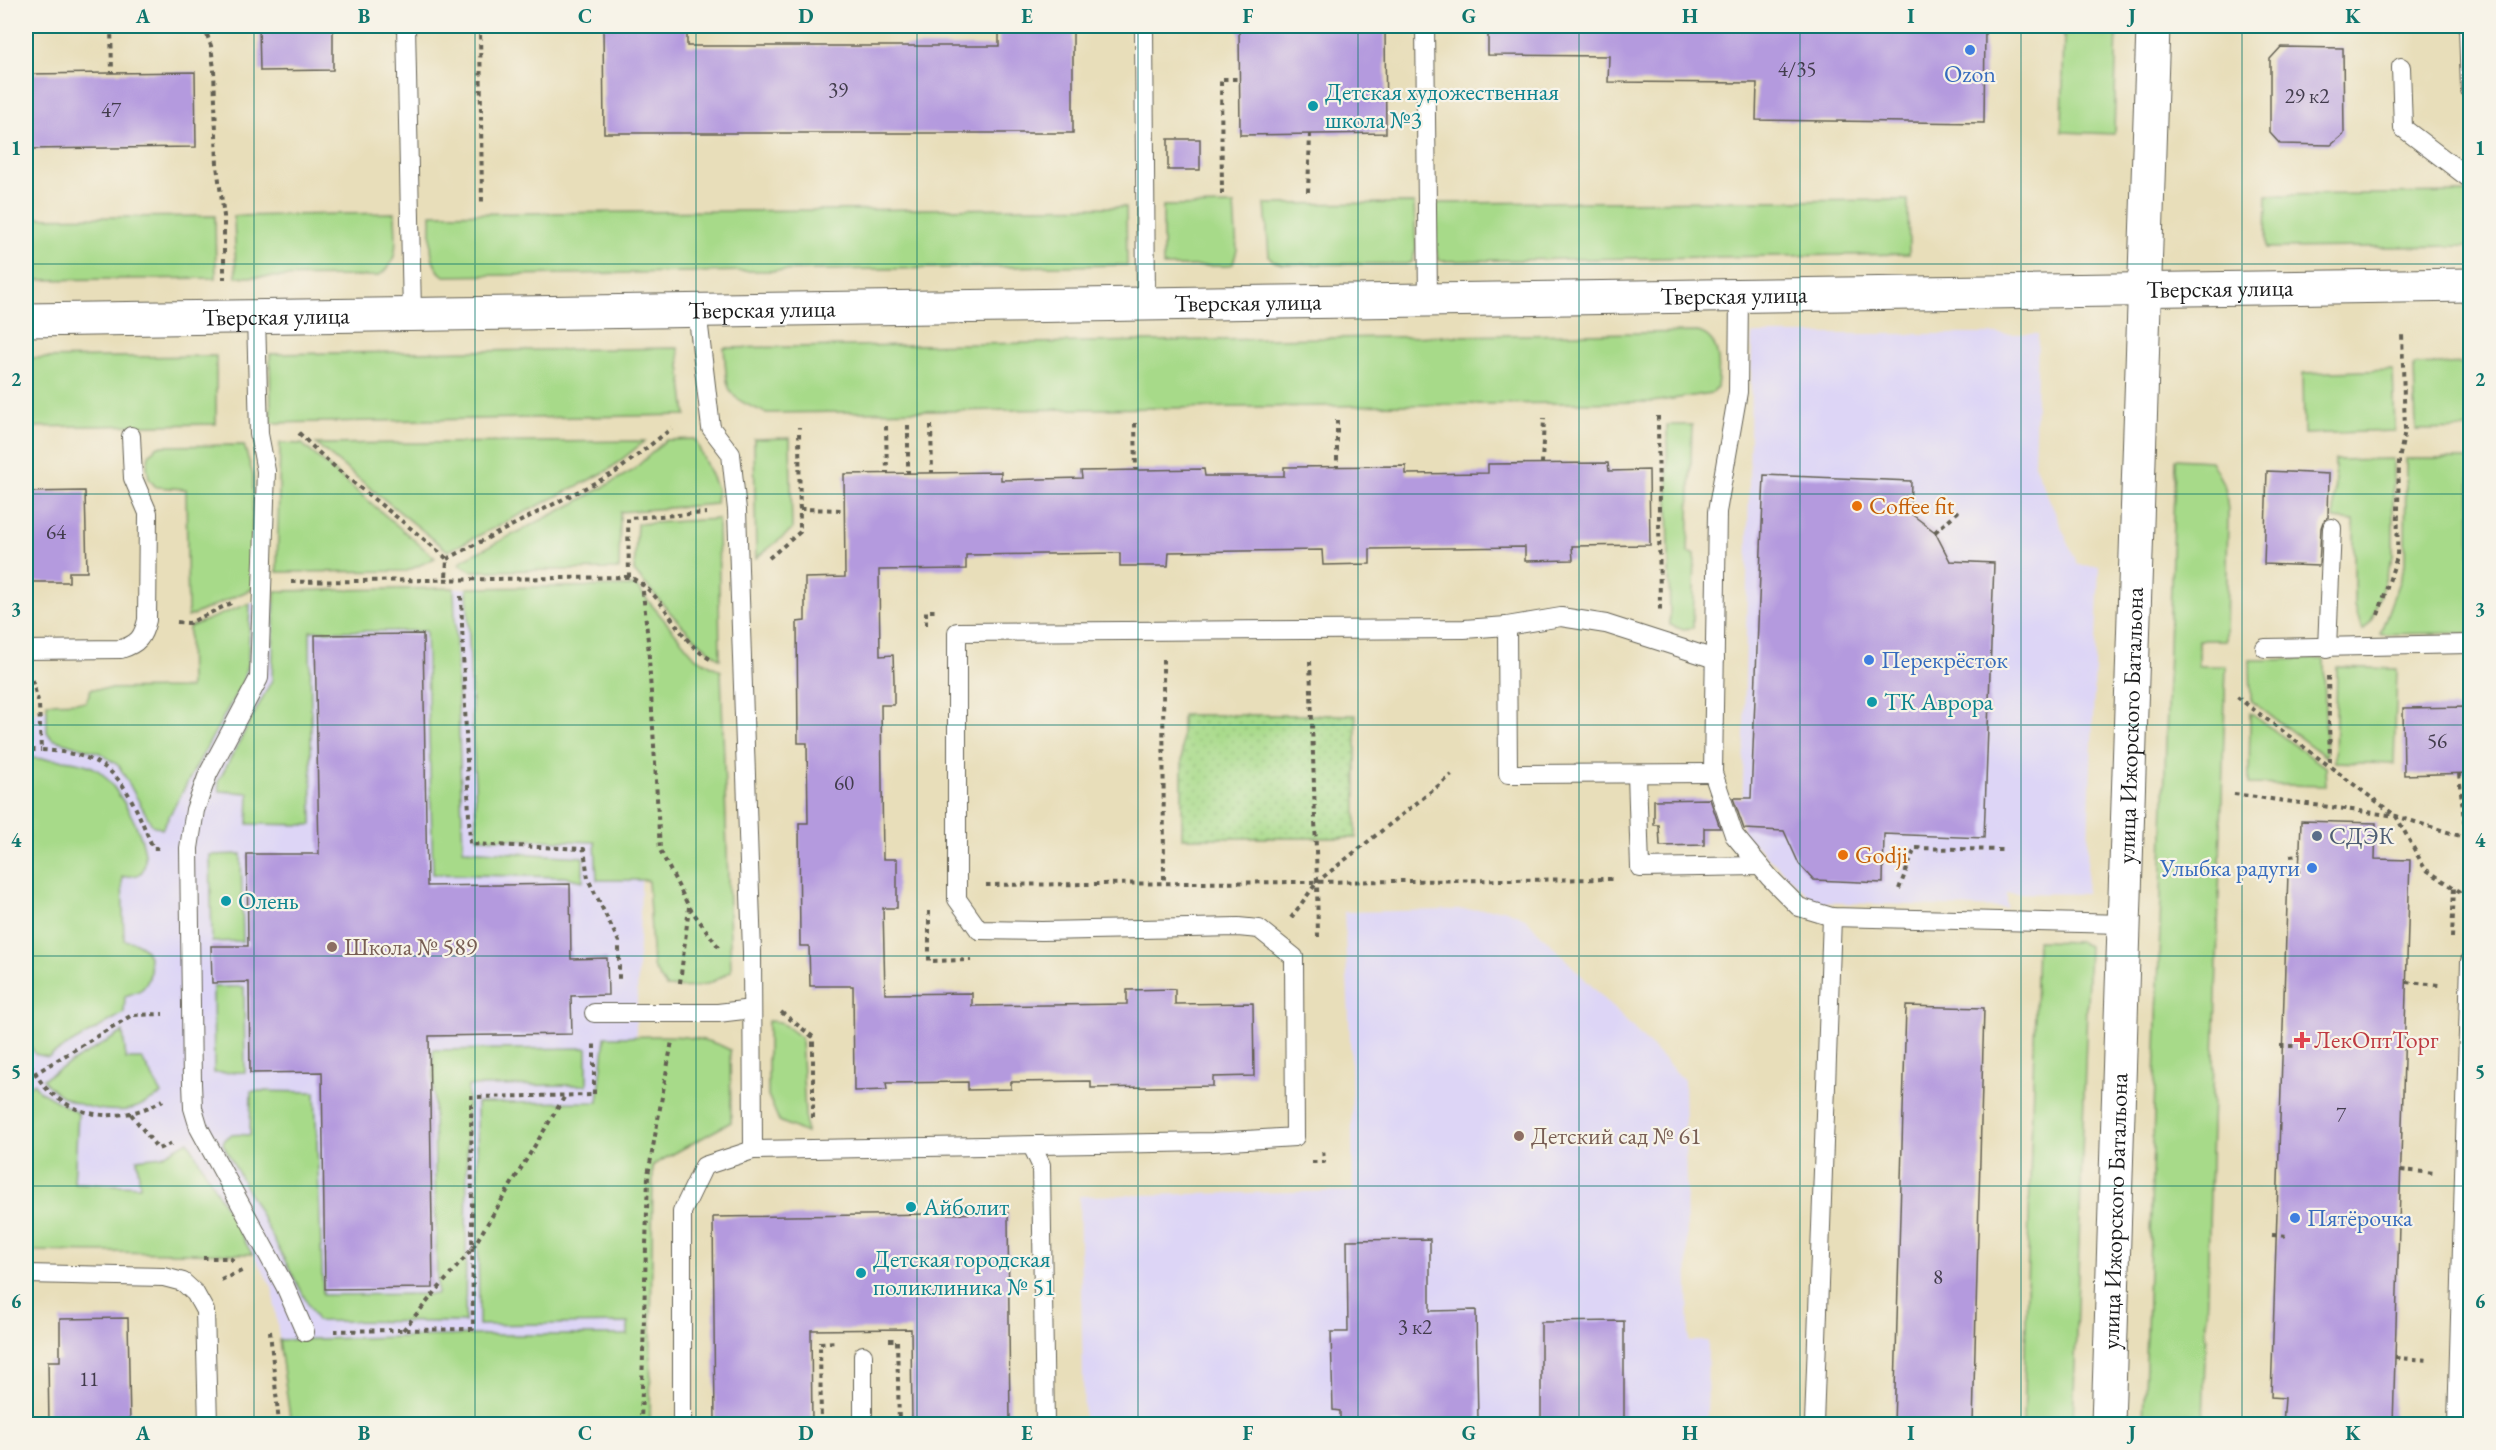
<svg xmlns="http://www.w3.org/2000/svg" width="2496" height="1450" font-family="'EB Garamond',serif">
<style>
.built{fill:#ddd5f6}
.grass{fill:#a7da89;stroke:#627b52;stroke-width:1.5}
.park{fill:url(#park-dots);stroke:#627b52;stroke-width:1.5}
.building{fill:#b49ade}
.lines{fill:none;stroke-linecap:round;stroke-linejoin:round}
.lane-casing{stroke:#636053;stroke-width:20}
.street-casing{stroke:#636053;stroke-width:35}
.secondary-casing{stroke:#636053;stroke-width:35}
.path{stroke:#636053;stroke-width:4;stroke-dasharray:4.5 4.5;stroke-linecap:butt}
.lane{stroke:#fff;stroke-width:18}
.street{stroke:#fff;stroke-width:33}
.secondary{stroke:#fff;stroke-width:33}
.grid{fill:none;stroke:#0f766e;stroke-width:1.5;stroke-opacity:0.55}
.shop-dot{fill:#3f7fe0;stroke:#f7f3e8;stroke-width:2}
.culture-dot{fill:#0f9aa8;stroke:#f7f3e8;stroke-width:2}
.food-dot{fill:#e8710a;stroke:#f7f3e8;stroke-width:2}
.service-dot{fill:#5c6f8a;stroke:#f7f3e8;stroke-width:2}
.education-dot{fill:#8d6e63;stroke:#f7f3e8;stroke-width:2}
.health-dot{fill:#e0444e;stroke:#f7f3e8;stroke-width:2}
.labels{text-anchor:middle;stroke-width:4.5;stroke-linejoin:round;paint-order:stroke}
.number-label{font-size:21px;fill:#423c4c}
.shop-label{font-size:24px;fill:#366cbe;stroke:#f7f3e8;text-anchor:start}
.culture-label{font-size:24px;fill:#0d838f;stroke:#f7f3e8;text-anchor:start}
.street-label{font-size:24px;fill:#1c1c1c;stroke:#f7f3e8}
.food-label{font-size:24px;fill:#c56008;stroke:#f7f3e8;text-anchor:start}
.service-label{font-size:24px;fill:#4e5e75;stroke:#f7f3e8;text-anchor:start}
.education-label{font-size:24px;fill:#785e54;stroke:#f7f3e8;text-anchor:start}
.health-label{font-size:24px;fill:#be3a42;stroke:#f7f3e8;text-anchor:start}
.neatline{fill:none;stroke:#0f766e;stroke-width:2}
.grid-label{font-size:20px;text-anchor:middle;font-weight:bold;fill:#0f766e}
</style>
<defs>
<pattern id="park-dots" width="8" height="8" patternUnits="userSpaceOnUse" patternTransform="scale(1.5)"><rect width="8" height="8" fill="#a7da89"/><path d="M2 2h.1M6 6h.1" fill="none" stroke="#8fba76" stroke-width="1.8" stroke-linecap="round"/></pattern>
</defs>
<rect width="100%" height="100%" fill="#f7f3e8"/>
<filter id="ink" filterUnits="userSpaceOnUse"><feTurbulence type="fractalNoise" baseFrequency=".0167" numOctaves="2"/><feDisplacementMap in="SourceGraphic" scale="12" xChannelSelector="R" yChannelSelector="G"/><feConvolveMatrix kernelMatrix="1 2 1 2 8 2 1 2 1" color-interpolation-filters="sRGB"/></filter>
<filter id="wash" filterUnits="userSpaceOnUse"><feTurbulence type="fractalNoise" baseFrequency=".008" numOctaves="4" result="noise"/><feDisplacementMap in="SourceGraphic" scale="24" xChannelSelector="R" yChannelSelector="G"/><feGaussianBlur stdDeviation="1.35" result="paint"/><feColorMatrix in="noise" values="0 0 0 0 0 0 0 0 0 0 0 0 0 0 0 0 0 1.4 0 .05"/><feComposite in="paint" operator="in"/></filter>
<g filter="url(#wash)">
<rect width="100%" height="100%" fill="#e8deba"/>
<!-- built -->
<g class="built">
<polygon points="1752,334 2038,334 2034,464 2078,565 2099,566 2086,894 2007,893 2007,908 1815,902 1742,832"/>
<polygon points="636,586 642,860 631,1166 626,1424 291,1424 272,1287 226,1207 26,1202 26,715 48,708 171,708 248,662 250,603 274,603 275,591"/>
<polygon points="1504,909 1525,918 1684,1080 1689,1341 1708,1341 1707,1424 1084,1424 1079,1196 1353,1191 1351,1061 1344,912"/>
</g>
<!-- grass -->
<g class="grass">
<polygon points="2064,26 2117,26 2114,134 2062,132"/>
<polygon points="2470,193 2470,246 2266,248 2267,195"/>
<polygon points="1908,200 1909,254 1445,261 1439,260 1435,246 1437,203"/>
<polygon points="1414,203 1416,248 1412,262 1406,264 1282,264 1273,261 1269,256 1265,204"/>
<polygon points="1234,205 1237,250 1233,264 1226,266 1163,266 1163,206"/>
<path d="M1126 207 1127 265 444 276C426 264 432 234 431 214Z"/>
<path d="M395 213C395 236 402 265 377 276L236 277 234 216Z"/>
<polygon points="215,216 216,278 26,280 26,218"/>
<path d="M1698 332C1721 338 1720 366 1717 387L1712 393 1652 402 767 413C723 396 728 393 724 348Z"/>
<polygon points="678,348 686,415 271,423 270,354"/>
<polygon points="216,356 216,424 26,427 26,358"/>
<polygon points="2470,363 2470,429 2416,430 2414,365"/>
<polygon points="2393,370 2395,431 2304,434 2303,373"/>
<polygon points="1667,425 1692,425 1688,553 1695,554 1693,628 1681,629 1670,625"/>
<polygon points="790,438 792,530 756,558 754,439"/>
<polygon points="695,439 717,489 716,504 620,512 619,569 471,571 459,564 464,559 575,503 632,471 666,440"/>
<polygon points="645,441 607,471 448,551 316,444"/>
<polygon points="280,443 302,444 435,558 407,571 277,572"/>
<polygon points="244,445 253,475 252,589 188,617 186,489 156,487 149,479 147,465 149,455 158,446"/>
<polygon points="2175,459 2211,461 2225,487 2228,510 2226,640 2199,640 2199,666 2226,666 2203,1424 2144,1424"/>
<polygon points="2393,459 2393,556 2371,621 2363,630 2354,606 2354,521 2334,519 2335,460"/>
<polygon points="2406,459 2470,459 2470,633 2380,634 2405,565"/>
<path d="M718 519 720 659C687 635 661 602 634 571L637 524Z"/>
<path d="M636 586 695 657 721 671 731 971C705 988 697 989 666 987L653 967 648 880H597L595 842 477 838 467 588Z"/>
<polygon points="454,588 463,850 583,857 583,881 565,877 433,874 426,631 310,631 312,825 248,824 249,793 220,791 218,782 272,680 275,591"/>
<polygon points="250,603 248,662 243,681 162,829 152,825 119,766 100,753 52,739 47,732 47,703 86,702 91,689 190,688 189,627"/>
<polygon points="2324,659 2326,757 2251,701 2250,660"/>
<polygon points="2337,667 2397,669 2394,764 2335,762"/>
<path d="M26 702H32L33 739 31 741V758C52 760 81 758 99 771 117 785 154 846 143 870 140 877 128 876 122 877L124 940C128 941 134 941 138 944 153 951 154 976 143 988 139 992 131 994 125 996L124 1013 48 1057 35 1054 26 1037Z"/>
<polygon points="2250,713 2325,767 2326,786 2249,784"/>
<polygon points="241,854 243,941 212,942 210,855"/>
<polygon points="2037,941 2080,942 2089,946 2073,1424 2023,1424"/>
<polygon points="213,987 244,987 245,1072 214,1073"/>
<polygon points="768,1021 780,1022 801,1038 806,1133 779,1121 768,1095"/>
<path d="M123 1032 126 1059H142L162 1094C152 1100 139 1108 128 1110 100 1113 59 1103 43 1079Z"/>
<path d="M605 1037C646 1038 693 1029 730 1050L731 1122 653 1165 650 1424H291L279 1340 478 1335H628V1323L479 1325 477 1103 598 1102Z"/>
<path d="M587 1048V1085L468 1086 465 1322 317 1321 223 1144C225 1131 240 1135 250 1135L251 1091 315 1092 323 1295 437 1294 433 1050Z"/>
<polygon points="34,1083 39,1091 78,1113 74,1183 140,1186 137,1159 162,1156 188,1141 252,1254 26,1251 26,1089"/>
</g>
<!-- park -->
<rect class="park" x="1182" y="715" width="174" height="123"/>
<g id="blocks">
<!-- building -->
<g class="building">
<polygon points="259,26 333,26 333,70 260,71"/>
<polygon points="603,26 687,26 687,46 999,46 999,26 1073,26 1073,133 604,133"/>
<polygon points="1239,26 1385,26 1386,133 1240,135"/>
<polygon points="1488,26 1907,27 1907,26 1985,26 1984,123 1756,120 1757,83 1608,82 1609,56 1488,55"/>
<polygon points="2281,47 2343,48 2344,134 2331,145 2280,144 2270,133 2270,59"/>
<polygon points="195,72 196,147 26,149 26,74"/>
<rect x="1168" y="139" width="32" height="31"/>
<polygon points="1608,463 1609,471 1649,470 1650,545 1572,546 1573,560 1525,561 1525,547 1370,549 1370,564 1323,565 1322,550 1169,552 1168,566 1120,566 1120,553 966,555 966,569 879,570 880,656 893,655 894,680 894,705 881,705 883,859 897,859 897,908 883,908 885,994 972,993 972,1006 1127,1004 1127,990 1175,989 1175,1004 1253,1003 1254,1076 1213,1077 1213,1086 1091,1088 1091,1081 1011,1082 1011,1089 968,1090 968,1082 886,1083 887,1090 854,1091 853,986 810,986 809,946 800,946 799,823 808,823 807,743 798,743 797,622 805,621 805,578 845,577 844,474 1001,472 1001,480 1082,478 1081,471 1204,469 1205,476 1284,476 1284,467 1406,466 1406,474 1488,473 1488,464"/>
<polygon points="2267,471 2329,474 2328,518 2323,522 2321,528 2319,566 2264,564"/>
<polygon points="1764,475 1911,481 1910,513 1935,532 1950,561 1994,563 1984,838 1884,834 1883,883 1814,880 1799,864 1784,831 1744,829 1733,798 1751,798"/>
<polygon points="85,491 87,572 69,572 69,582 26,582 26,492"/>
<polygon points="423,634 427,886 570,884 571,959 607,958 608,995 571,996 572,1034 429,1036 433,1288 325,1289 322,1072 250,1073 249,982 212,983 211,946 248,946 247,854 319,854 315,635"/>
<polygon points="2470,707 2470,773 2404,775 2403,708"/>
<polygon points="1710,799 1720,828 1704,828 1704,845 1660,846 1659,825 1654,825 1654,800"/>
<polygon points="2301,821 2376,823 2375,859 2410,860 2393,1425 2283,1425 2285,1398 2271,1397 2288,873 2299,873"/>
<polygon points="1906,1006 1984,1008 1973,1425 1894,1425"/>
<polygon points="1008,1213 1010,1425 912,1425 911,1329 811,1330 812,1425 715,1425 713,1217"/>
<polygon points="1430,1239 1430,1311 1476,1310 1478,1421 1340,1425 1340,1411 1333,1410 1331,1332 1348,1332 1347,1240"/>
<polygon points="128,1318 130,1425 49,1425 48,1361 60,1361 60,1319"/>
<polygon points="1624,1321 1624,1420 1618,1420 1618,1425 1541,1425 1541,1322"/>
</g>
</g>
</g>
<g filter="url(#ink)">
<use href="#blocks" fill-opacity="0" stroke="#636053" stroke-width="1.5"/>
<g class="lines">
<defs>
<g id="lane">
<polyline points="406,26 412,314"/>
<polyline points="1144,26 1146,303"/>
<polyline points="1425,26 1428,299"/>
<polyline points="2468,26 2470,90"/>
<polyline points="2401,67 2403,128 2470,179"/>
<polyline points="1739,295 1738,392 1717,512 1713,773 1734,835 1770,878 1799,907 1832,917 2124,924"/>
<polyline points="697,310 711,428 731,454 737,510 752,952 753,1150 1213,1142 1295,1137 1294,957 1259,929 1238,927 1042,931 979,930 957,899 957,632 1464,629 1507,626 1508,774 1713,773"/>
<polyline points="256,316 259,434 266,471 259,678 208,774 195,810 189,848 192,1083 193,1108 199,1128 285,1286 305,1332"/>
<polyline points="1507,626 1561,617 1606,624 1715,659"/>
<polyline points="2265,648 2470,644"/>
<polyline points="2327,648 2332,528"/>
<path d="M26 650 121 649C138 644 143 637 147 620L148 513 133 478 131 436"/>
<polyline points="1637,774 1640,868 1760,866"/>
<polyline points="594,1013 718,1013 752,1009"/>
<polyline points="1032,1146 1041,1165 1045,1424"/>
<polyline points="26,1274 164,1277 183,1282 195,1293 205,1311 208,1424"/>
<polyline points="863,1355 863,1424"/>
<polyline points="682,1424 682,1212 704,1166 753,1150"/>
<polyline points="1814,1424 1832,917"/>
<polyline points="2457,1424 2470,961"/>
</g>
<g id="street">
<path id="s1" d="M2108 1424 2153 26"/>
</g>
<g id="secondary">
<path id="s2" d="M26 320 2470 285"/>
</g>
</defs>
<!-- lane casing -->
<use href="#lane" class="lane-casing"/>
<!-- street casing -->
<use href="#street" class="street-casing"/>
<!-- secondary casing -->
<use href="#secondary" class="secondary-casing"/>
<!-- path -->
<g class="path">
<polyline points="111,26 112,73"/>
<polyline points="204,26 211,46 214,69 217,166 224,216 224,279"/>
<polyline points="480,26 482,205"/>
<polyline points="1308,192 1310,134"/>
<polyline points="1222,194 1221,79 1239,79"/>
<polyline points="1658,416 1660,610"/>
<polyline points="1337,420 1337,467"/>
<polyline points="1135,423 1136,470"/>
<polyline points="908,425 908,473"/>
<polyline points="931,425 932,473"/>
<polyline points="886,426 887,474"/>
<path d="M299 433C344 480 398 515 447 559L446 579"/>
<polyline points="1542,464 1544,418"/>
<polyline points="800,509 844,510"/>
<polyline points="1935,532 1961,509"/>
<polyline points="769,558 800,532 799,427"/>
<polyline points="447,559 616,472 672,428"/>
<polyline points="629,577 628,518 707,513"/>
<path d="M291 582 629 577C666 592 676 642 712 660"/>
<polyline points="642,582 648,641 660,850 689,907 720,949"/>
<polyline points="461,596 470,844 584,849 588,879 619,942 619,983"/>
<polyline points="2378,615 2397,557 2399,460 2405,430 2402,333"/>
<polyline points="177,622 189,623 231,603"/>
<polyline points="926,625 926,611 935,611"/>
<polyline points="1163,659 1164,883"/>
<polyline points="2328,676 2330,764"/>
<path d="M32 680 39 704 41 750C117 754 126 784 153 848H160"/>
<polyline points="2237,697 2396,816 2425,869 2470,898"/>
<polyline points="31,750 41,750"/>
<polyline points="2459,774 2466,838"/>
<polyline points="2234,794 2396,816 2470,839"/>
<polyline points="2290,856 2300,855"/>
<polyline points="986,885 1612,879"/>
<polyline points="1899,889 1915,848 2002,850"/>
<polyline points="929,911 929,961 971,960"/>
<polyline points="1291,918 1317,882 1310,660"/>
<polyline points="1318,937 1317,882 1452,775"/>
<polyline points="2452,938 2454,887"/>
<polyline points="2407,982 2439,985"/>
<polyline points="680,983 689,907"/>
<polyline points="781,1012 813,1037 813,1121"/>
<polyline points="2280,1046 2294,1046"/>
<path d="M26 1056C32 1067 39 1082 49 1091 81 1121 126 1122 163 1100"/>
<polyline points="26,1079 132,1015 163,1014"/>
<polyline points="131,1114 158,1149 175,1142"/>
<polyline points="1312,1162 1324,1162 1323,1148"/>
<polyline points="2401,1170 2436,1173"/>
<polyline points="2272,1235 2289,1236"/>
<polyline points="203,1258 230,1258 236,1263"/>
<polyline points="221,1280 244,1270"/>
<polyline points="403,1330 472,1249 565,1096"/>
<polyline points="270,1331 279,1424"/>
<polyline points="334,1331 473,1329 471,1097 594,1095 594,1041"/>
<polyline points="889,1340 897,1340 899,1424"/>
<polyline points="2395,1358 2430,1360"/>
<polyline points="2270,1423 2283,1423"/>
<polyline points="641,1424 648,1175 672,1041"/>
<polyline points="821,1424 820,1343 837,1342"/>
</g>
<!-- lane -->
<use href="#lane" class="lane"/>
<!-- street -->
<use href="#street" class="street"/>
<!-- secondary -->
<use href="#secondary" class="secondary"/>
</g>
</g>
<!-- grid -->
<path class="grid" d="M254 26V1424M475 26V1424M696 26V1424M917 26V1424M1138 26V1424M1358 26V1424M1579 26V1424M1800 26V1424M2021 26V1424M2242 26V1424M26 264H2470M26 494H2470M26 725H2470M26 956H2470M26 1186H2470"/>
<!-- markers -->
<g class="shop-dot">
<circle cx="1970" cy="50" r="6"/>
<circle cx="1869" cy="660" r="6"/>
<circle cx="2312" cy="868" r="6"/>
<circle cx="2295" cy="1218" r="6"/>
</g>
<g class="culture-dot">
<circle cx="1313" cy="106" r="6"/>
<circle cx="1872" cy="702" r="6"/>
<circle cx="226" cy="901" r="6"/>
<circle cx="911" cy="1207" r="6"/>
<circle cx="861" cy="1273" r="6"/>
</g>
<g class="food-dot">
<circle cx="1857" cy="506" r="6"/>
<circle cx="1843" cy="855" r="6"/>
</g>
<circle class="service-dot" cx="2317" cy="836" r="6"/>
<g class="education-dot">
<circle cx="332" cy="947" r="6"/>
<circle cx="1519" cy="1136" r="6"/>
</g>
<path class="health-dot" d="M2299 1031h6v6h6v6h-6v6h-6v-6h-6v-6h6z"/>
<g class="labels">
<!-- number labels -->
<g class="number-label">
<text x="1797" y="76">4/35</text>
<text x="838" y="97">39</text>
<text x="2307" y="103">29 к2</text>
<text x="111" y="117">47</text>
<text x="56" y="539">64</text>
<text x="2437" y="748">56</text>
<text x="844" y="790">60</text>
<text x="2341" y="1122">7</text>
<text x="1938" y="1284">8</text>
<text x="1415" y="1334">3 к2</text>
<text x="89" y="1386">11</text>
</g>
<!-- shop labels -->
<g class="shop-label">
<text x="1970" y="82" text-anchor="middle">Ozon</text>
<text x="1881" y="668">Перекрёсток</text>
<text x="2300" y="876" text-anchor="end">Улыбка радуги</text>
<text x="2307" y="1226">Пятёрочка</text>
</g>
<!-- culture labels -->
<g class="culture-label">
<text x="1325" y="100">Детская художественная<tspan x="1325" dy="28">школа №3</tspan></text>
<text x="1884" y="710">ТК Аврора</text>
<text x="238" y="909">Олень</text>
<text x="923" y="1215">Айболит</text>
<text x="873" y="1267">Детская городская<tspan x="873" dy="28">поликлиника № 51</tspan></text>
</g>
<!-- street labels -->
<g class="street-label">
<text dy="8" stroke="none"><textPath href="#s2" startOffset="2194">Тверская улица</textPath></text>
<text dy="8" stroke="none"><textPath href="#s2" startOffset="1708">Тверская улица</textPath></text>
<text dy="8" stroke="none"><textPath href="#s2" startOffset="1222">Тверская улица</textPath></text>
<text dy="8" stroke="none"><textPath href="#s2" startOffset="736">Тверская улица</textPath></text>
<text dy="8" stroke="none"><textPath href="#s2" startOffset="250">Тверская улица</textPath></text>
<text dy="8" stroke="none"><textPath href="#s1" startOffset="699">улица Ижорского Батальона</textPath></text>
<text dy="8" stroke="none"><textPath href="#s1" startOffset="213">улица Ижорского Батальона</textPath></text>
</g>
<!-- food labels -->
<g class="food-label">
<text x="1869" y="514">Coffee fit</text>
<text x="1855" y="863">Godji</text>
</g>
<!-- service labels -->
<g class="service-label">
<text x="2329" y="844">СДЭК</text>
</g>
<!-- education labels -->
<g class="education-label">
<text x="344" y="955">Школа № 589</text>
<text x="1531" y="1144">Детский сад № 61</text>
</g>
<!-- health labels -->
<g class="health-label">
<text x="2314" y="1048">ЛекОптТорг</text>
</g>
</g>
<!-- margin -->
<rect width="2496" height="1450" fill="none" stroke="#f7f3e8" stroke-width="66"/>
<rect x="33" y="33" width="2430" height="1384" class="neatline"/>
<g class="grid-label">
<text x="143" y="23">A</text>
<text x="364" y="23">B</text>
<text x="585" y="23">C</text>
<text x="806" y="23">D</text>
<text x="1027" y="23">E</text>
<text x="1248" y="23">F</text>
<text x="1469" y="23">G</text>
<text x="1690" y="23">H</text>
<text x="1911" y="23">I</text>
<text x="2132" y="23">J</text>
<text x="2353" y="23">K</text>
<text x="16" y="155">1</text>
<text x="2480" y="155">1</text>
<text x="16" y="386">2</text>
<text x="2480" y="386">2</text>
<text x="16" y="616">3</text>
<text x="2480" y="616">3</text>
<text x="16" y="847">4</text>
<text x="2480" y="847">4</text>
<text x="16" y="1078">5</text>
<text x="2480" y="1078">5</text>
<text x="16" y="1308">6</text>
<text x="2480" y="1308">6</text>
<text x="143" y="1440">A</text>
<text x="364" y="1440">B</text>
<text x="585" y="1440">C</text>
<text x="806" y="1440">D</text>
<text x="1027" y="1440">E</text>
<text x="1248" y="1440">F</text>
<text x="1469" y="1440">G</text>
<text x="1690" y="1440">H</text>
<text x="1911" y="1440">I</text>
<text x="2132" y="1440">J</text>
<text x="2353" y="1440">K</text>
</g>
</svg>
